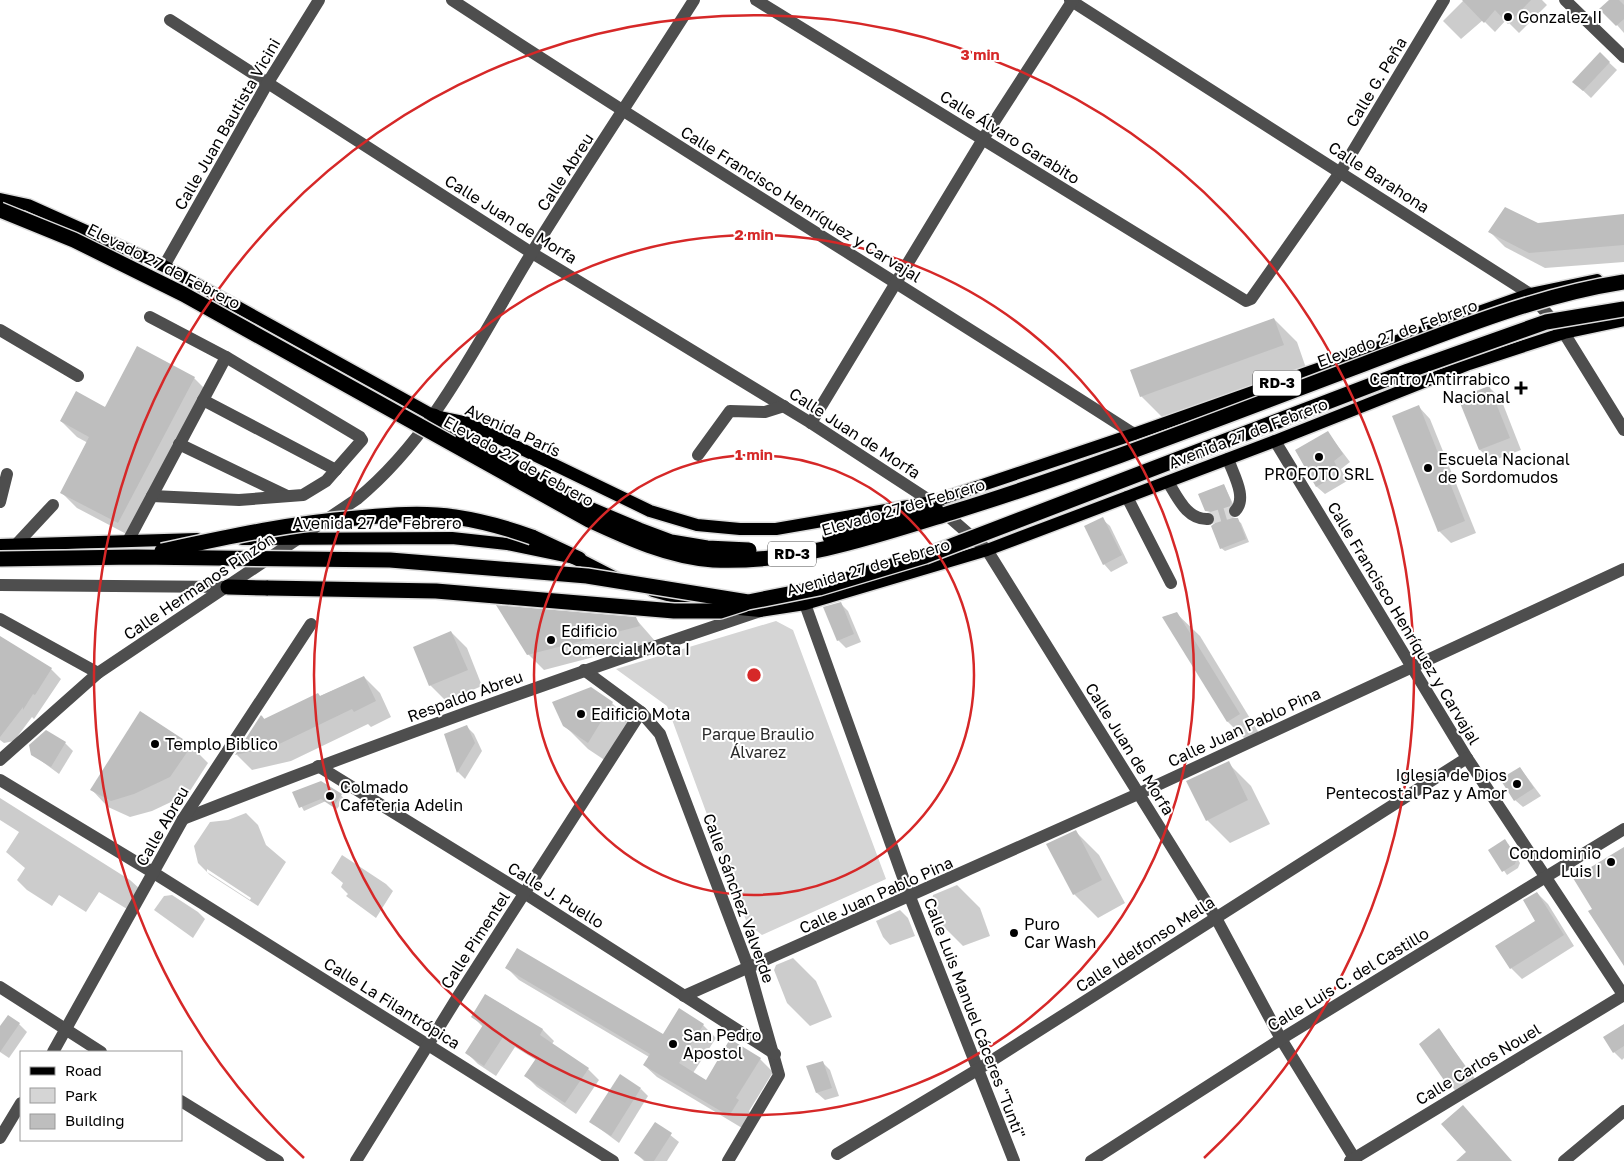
<svg xmlns="http://www.w3.org/2000/svg" width="1624" height="1161" font-family="'Golos Text',sans-serif">
<style>
.green{fill:#d5d5d5}
.shadow{fill:#0003;fill-rule:evenodd}
.building{fill:#bebebe}
.lines{fill:none;stroke-linecap:round;stroke-linejoin:round}
.minor-tunnel{stroke:#d9d9d9;stroke-width:12;stroke-dasharray:12 6;stroke-linecap:butt}
.major-casing{stroke:#dbdbdb;stroke-width:15}
.highway-casing{stroke:#dbdbdb;stroke-width:18}
.minor{stroke:#4e4e4e;stroke-width:12}
.major{stroke:#000;stroke-width:12}
.highway{stroke:#000;stroke-width:15}
.highway-bridge-casing{stroke:#dbdbdb;stroke-width:18;stroke-linecap:butt}
.highway-bridge{stroke:#000;stroke-width:15}
.ring{fill:none;stroke:#d62828;stroke-width:2.5}
.poi-dot{fill:#000;stroke:#fff;stroke-width:2}
.labels{text-anchor:middle;stroke-width:4;stroke-linejoin:round;paint-order:stroke}
.shield{fill:#fff;stroke:#4c4c4c;stroke-width:1}
.shield-label{font-size:15px;font-weight:bold;fill:#000}
.poi-label{font-size:16px;fill:#000;stroke:#fff;text-anchor:start}
.street-label{font-size:16px;fill:#000;stroke:#fff}
.park-label{font-size:16px;fill:#2c2c2c;stroke:#fff}
.centre{fill:#d62828;stroke:#fff;stroke-width:2.5}
.ring-label{font-size:15px;text-anchor:middle;font-weight:bold;fill:#d62828;stroke:#fff;stroke-width:4;stroke-linejoin:round;paint-order:stroke}
</style>
<rect width="100%" height="100%" fill="#fff"/>
<!-- green -->
<polygon class="green" points="776,621 793,630 886,879 762,935 747,923 667,706 616,669"/>
<!-- shadow -->
<g class="shadow">
<polygon points="1464,0 1542,0 1547,5 1519,33 1506,20 1495,32 1483,20 1461,39 1443,21"/>
<polygon points="1611,0 1624,0 1624,33 1617,25"/>
<polygon points="1600,54 1617,70 1591,98 1574,82"/>
<polygon points="1624,216 1624,262 1545,268 1505,247 1489,231"/>
<polygon points="1274,319 1297,342 1306,368 1164,419 1141,396"/>
<polygon points="194,378 210,394 134,538 77,508 62,493 88,443 77,437 61,421"/>
<polygon points="1489,387 1501,399 1521,450 1492,461 1480,450 1460,399"/>
<polygon points="1419,407 1430,419 1476,533 1451,543 1439,531"/>
<polygon points="1328,433 1350,462 1341,469 1347,481 1325,494 1317,487 1296,451"/>
<polygon points="1224,485 1234,506 1230,519 1237,520 1241,523 1249,542 1225,551 1221,548 1216,524 1217,515 1206,510"/>
<polygon points="1102,519 1110,526 1128,563 1111,572 1104,564"/>
<polygon points="840,603 848,611 861,642 846,648 838,640"/>
<polygon points="1176,613 1200,636 1262,738 1251,745 1228,722 1164,617"/>
<polygon points="635,618 655,641 544,670 528,654"/>
<polygon points="451,632 467,648 482,686 446,701 430,685"/>
<polygon points="0,637 51,669 61,679 34,719 32,717 14,741 4,743 0,740"/>
<polygon points="364,677 380,693 391,717 371,727 368,724 291,761 252,770 237,755 262,716 265,720"/>
<polygon points="612,703 635,726 612,765 588,749 564,725"/>
<polygon points="466,726 474,734 482,751 465,779 458,772 446,734"/>
<polygon points="65,743 73,751 59,774 32,754"/>
<polygon points="191,746 208,763 188,794 152,811 130,817 108,807 91,789"/>
<polygon points="1228,763 1251,786 1270,824 1230,843 1207,820"/>
<polygon points="1520,768 1541,796 1523,807 1515,800"/>
<polygon points="294,793 341,795 344,799 337,809 326,801 304,811"/>
<polygon points="0,798 130,880 140,889 127,909 99,892 86,912 59,895 52,906 27,890 17,880 25,868 6,852 19,832 0,820"/>
<path d="M246 813 258 825 266 845 286 862 258 906 210 875 198 863 194 846 210 822 228 820ZM207 869 251 898 250 900 207 872Z"/>
<polygon points="1076,832 1099,855 1125,903 1098,918 1074,894 1048,844"/>
<polygon points="1508,844 1520,863 1518,868 1507,875 1490,850"/>
<polygon points="342,855 386,884 393,891 376,918 346,896 348,894 341,887 343,883 331,873"/>
<polygon points="957,885 980,908 990,936 963,946 940,923 932,900 933,895"/>
<polygon points="1537,893 1548,904 1574,946 1522,979 1511,968 1537,921"/>
<polygon points="172,895 198,912 205,919 193,938 154,910 164,896"/>
<polygon points="900,910 908,918 915,936 890,945 883,937 876,921"/>
<polygon points="793,958 816,981 832,1017 810,1026 787,1003 774,970 776,965"/>
<polygon points="507,968 663,1035 703,1025 716,1038 693,1073 707,1081 760,1059 773,1072 749,1111 751,1114 742,1128 657,1077 644,1065 649,1057 519,980"/>
<polygon points="486,995 543,1030 554,1041 552,1044 588,1069 599,1080 576,1114 537,1087 526,1076 536,1060 515,1047 496,1076 478,1064 467,1053 483,1027 473,1017"/>
<polygon points="19,1024 27,1032 9,1058 0,1052 0,1028"/>
<polygon points="1624,1027 1624,1058 1622,1060 1614,1052"/>
<polygon points="1439,1030 1476,1080 1457,1093 1420,1044"/>
<polygon points="822,1062 830,1070 839,1096 825,1100 817,1093"/>
<polygon points="641,1089 648,1096 619,1143 591,1122"/>
<polygon points="655,1123 679,1142 667,1161 644,1161 636,1153"/>
</g>
<!-- building -->
<g class="building">
<polygon points="1462,0 1531,0 1508,24 1495,10 1484,23"/>
<polygon points="1609,0 1619,0 1624,5 1624,19 1616,26 1599,9"/>
<polygon points="1600,52 1610,62 1583,91 1572,82"/>
<polygon points="1505,207 1538,223 1624,214 1624,245 1529,253 1488,232"/>
<polygon points="1274,318 1284,345 1140,397 1130,370"/>
<polygon points="137,346 195,377 118,523 60,493 89,437 60,421 76,391 105,407"/>
<polygon points="1489,386 1510,438 1479,450 1458,398"/>
<polygon points="1419,405 1465,521 1438,532 1392,416"/>
<polygon points="1328,431 1343,454 1334,461 1340,473 1316,487 1295,450"/>
<polygon points="1224,484 1231,501 1228,514 1231,518 1238,518 1246,539 1220,549 1211,526 1215,523 1216,516 1212,512 1205,511 1198,494"/>
<polygon points="1103,517 1122,555 1103,565 1084,526"/>
<polygon points="841,602 854,634 837,641 823,607"/>
<polygon points="496,605 636,617 640,626 527,655"/>
<polygon points="1177,612 1240,714 1227,722 1162,617"/>
<polygon points="451,631 468,670 429,686 413,647"/>
<polygon points="0,636 52,668 35,695 33,694 23,710 23,707 0,737"/>
<polygon points="364,676 376,701 354,712 352,709 275,746 235,755 261,715 264,719 318,693 320,696"/>
<polygon points="591,687 613,702 588,743 563,726 552,702"/>
<polygon points="140,711 192,745 170,777 134,794 111,801 90,790"/>
<polygon points="467,725 475,743 457,773 444,734"/>
<polygon points="46,730 66,742 51,767 31,755 29,745"/>
<polygon points="1229,761 1248,800 1206,821 1186,781"/>
<polygon points="1520,767 1534,788 1514,801 1500,779"/>
<polygon points="321,781 342,794 333,807 321,799 299,808 292,792"/>
<polygon points="1076,830 1102,880 1073,895 1046,844"/>
<polygon points="1505,839 1517,858 1515,864 1502,872 1488,850"/>
<polygon points="1624,847 1624,966 1588,911 1592,909 1573,878"/>
<polygon points="1537,892 1564,935 1510,969 1495,946 1535,921 1523,900"/>
<polygon points="517,948 663,1034 679,1008 704,1024 679,1063 706,1080 730,1039 761,1058 736,1098 739,1100 729,1116 643,1065 650,1054 505,968"/>
<polygon points="485,994 543,1029 540,1035 589,1068 565,1103 524,1076 537,1057 503,1037 484,1066 465,1053 483,1025 471,1017"/>
<polygon points="8,1015 20,1023 0,1052 0,1026"/>
<polygon points="1624,1024 1624,1046 1613,1053 1603,1037"/>
<polygon points="1439,1028 1469,1072 1448,1086 1419,1044"/>
<polygon points="823,1061 832,1088 816,1093 806,1066"/>
<polygon points="620,1074 641,1088 611,1136 589,1122"/>
<polygon points="1463,1105 1512,1161 1456,1161 1466,1152 1441,1124"/>
<polygon points="655,1122 672,1133 654,1161 646,1161 634,1153"/>
</g>
<g class="lines">
<!-- minor-tunnel -->
<polyline class="minor-tunnel" points="1208,519 1235,511"/>
<defs>
<g id="major">
<polyline points="0,199 28,205 164,266 434,416 468,423 650,511 697,525 740,529 776,529 932,502 1134,434 1530,294 1597,280"/>
<polyline points="242,539 452,538 507,544 579,559 616,578"/>
<polyline points="0,545 197,539"/>
<polyline points="653,591 707,606 760,611 805,604 987,550 1275,441 1469,364 1564,333 1624,320"/>
</g>
<g id="highway">
<polyline points="434,416 463,438"/>
<polyline points="532,537 579,559"/>
<polyline points="228,587 268,588"/>
</g>
</defs>
<!-- major casing -->
<use href="#major" class="major-casing"/>
<!-- highway casing -->
<use href="#highway" class="highway-casing"/>
<!-- minor -->
<g class="minor">
<path d="M452 0C677 148 907 288 1134 434"/>
<polyline points="756,0 1246,301 1251,299 1341,171 1444,0"/>
<polyline points="1070,0 1530,294 1564,333 1624,430"/>
<polyline points="1565,0 1624,57"/>
<polyline points="170,20 532,253 811,423 932,502 987,550 1216,918 1281,1039 1356,1161"/>
<polyline points="164,266 267,84 319,0"/>
<polyline points="0,330 78,376"/>
<polyline points="203,400 336,470"/>
<polyline points="811,423 983,139 1073,0"/>
<polyline points="1275,441 1467,758 1624,996"/>
<polyline points="179,444 287,496"/>
<polyline points="698,455 730,411 765,412 784,406"/>
<path d="M1228 459C1233 474 1248 498 1235 511"/>
<path d="M1168 482C1178 498 1187 520 1208 519"/>
<polyline points="152,496 239,500 303,495 326,481 362,440 360,437 226,357"/>
<polyline points="1127,497 1171,583"/>
<polyline points="0,502 7,474"/>
<polyline points="128,541 226,357 150,317"/>
<polyline points="12,549 53,505"/>
<polyline points="0,585 228,587"/>
<polyline points="805,604 910,897 1014,1161"/>
<polyline points="0,619 98,673"/>
<polyline points="584,670 641,712 660,734 749,969 779,1075 728,1161"/>
<path d="M0 760 98 673 357 499C435 435 479 339 531 254 584 168 640 85 694 0"/>
<polyline points="318,766 524,893 775,1054"/>
<polyline points="0,780 154,873 613,1161"/>
<path d="M183 819C374 744 566 676 760 611"/>
<polyline points="0,987 101,1052"/>
<polyline points="684,996 1138,794 1624,569"/>
<polyline points="53,1052 183,819 311,624"/>
<polyline points="181,1101 278,1161"/>
<polyline points="0,1138 21,1103"/>
<polyline points="837,1154 977,1070 1467,758"/>
<polyline points="356,1161 457,998 641,712"/>
<polyline points="1091,1161 1281,1039 1624,829"/>
<polyline points="1350,1161 1624,995"/>
<polyline points="1564,1161 1624,1111"/>
</g>
<!-- major -->
<use href="#major" class="major"/>
<!-- highway -->
<use href="#highway" class="highway"/>
<defs>
<g id="highway-bridge">
<path d="M0 210 74 240 183 294 589 520C628 538 669 557 713 560 795 564 876 536 953 512 1092 469 1228 415 1364 364 1449 332 1534 296 1624 282"/>
<polyline points="463,438 587,508 639,530 671,542 707,548 749,550"/>
<polyline points="830,537 903,514 936,510"/>
<path d="M162 551C227 537 290 523 357 518 389 515 423 512 455 517 482 521 507 528 532 537"/>
<polyline points="0,559 136,557 390,560 587,576 748,602 819,588 925,556 1408,371 1546,322 1624,309"/>
<polyline points="268,588 436,591 674,611 720,611 745,603"/>
</g>
</defs>
<!-- highway-bridge casing -->
<use href="#highway-bridge" class="highway-bridge-casing"/>
<!-- highway-bridge -->
<use href="#highway-bridge" class="highway-bridge"/>
</g>
<!-- distance rings -->
<g class="ring">
<circle cx="754" cy="675" r="220"/>
<circle cx="754" cy="675" r="440"/>
<path d="M304 1158A660 660 0 1 1 1204 1158"/>
</g>
<!-- markers -->
<g class="poi-dot">
<circle cx="1508" cy="17" r="5"/>
<path d="M1518.5 380.5h5v5h5v5h-5v5h-5v-5h-5v-5h5z"/>
<circle cx="1319" cy="457" r="5"/>
<circle cx="1428" cy="468" r="5"/>
<circle cx="551" cy="640" r="5"/>
<circle cx="581" cy="714" r="5"/>
<circle cx="155" cy="744" r="5"/>
<circle cx="1517" cy="784" r="5"/>
<circle cx="330" cy="796" r="5"/>
<circle cx="1611" cy="862" r="5"/>
<circle cx="1014" cy="933" r="5"/>
<circle cx="673" cy="1044" r="5"/>
</g>
<g class="labels">
<!-- shield labels -->
<g class="shield">
<rect x="1253" y="370.5" width="48" height="25" rx="4"/>
<rect x="768" y="541.5" width="48" height="25" rx="4"/>
</g>
<g class="shield-label">
<text x="1277" y="388">RD-3</text>
<text x="792" y="559">RD-3</text>
</g>
<!-- poi labels -->
<g class="poi-label">
<text x="1518" y="23">Gonzalez II</text>
<text x="1510" y="385" text-anchor="end">Centro Antirrabico<tspan x="1510" dy="18">Nacional</tspan></text>
<text x="1438" y="465">Escuela Nacional<tspan x="1438" dy="18">de Sordomudos</tspan></text>
<text x="1319" y="480" text-anchor="middle">PROFOTO SRL</text>
<text x="561" y="637">Edificio<tspan x="561" dy="18">Comercial Mota I</tspan></text>
<text x="591" y="720">Edificio Mota</text>
<text x="165" y="750">Templo Biblico</text>
<text x="1507" y="781" text-anchor="end">Iglesia de Dios<tspan x="1507" dy="18">Pentecostal Paz y Amor</tspan></text>
<text x="340" y="793">Colmado<tspan x="340" dy="18">Cafeteria Adelin</tspan></text>
<text x="1601" y="859" text-anchor="end">Condominio<tspan x="1601" dy="18">Luis I</tspan></text>
<text x="1024" y="930">Puro<tspan x="1024" dy="18">Car Wash</tspan></text>
<text x="683" y="1041">San Pedro<tspan x="683" dy="18">Apostol</tspan></text>
</g>
<!-- street labels -->
<g class="street-label">
<text transform="translate(1376 82) rotate(-59)" y="6">Calle G. Peña</text>
<text transform="translate(227 124) rotate(-60)" y="6">Calle Juan Bautista Vicini</text>
<text transform="translate(1010 137) rotate(32)" y="6">Calle Álvaro Garabito</text>
<text transform="translate(565 172) rotate(-57)" y="6">Calle Abreu</text>
<text transform="translate(1379 177) rotate(33)" y="6">Calle Barahona</text>
<text transform="translate(801 204) rotate(32)" y="6">Calle Francisco Henríquez y Carvajal</text>
<text transform="translate(511 219) rotate(32)" y="6">Calle Juan de Morfa</text>
<text transform="translate(164 266) rotate(27)" y="6">Elevado 27 de Febrero</text>
<text transform="translate(1397 333) rotate(-20)" y="6">Elevado 27 de Febrero</text>
<text transform="translate(513 430) rotate(25)" y="6">Avenida París</text>
<text transform="translate(855 433) rotate(33)" y="6">Calle Juan de Morfa</text>
<text transform="translate(1248 433) rotate(-21)" y="6">Avenida 27 de Febrero</text>
<text transform="translate(519 461) rotate(29)" y="6">Elevado 27 de Febrero</text>
<text transform="translate(903 507) rotate(-16)" y="6">Elevado 27 de Febrero</text>
<text x="377" y="529">Avenida 27 de Febrero</text>
<text transform="translate(868 567) rotate(-16)" y="6">Avenida 27 de Febrero</text>
<text transform="translate(199 586) rotate(-34)" y="6">Calle Hermanos Pinzón</text>
<text transform="translate(1404 623) rotate(59)" y="6">Calle Francisco Henríquez y Carvajal</text>
<text transform="translate(465 696) rotate(-20)" y="6">Respaldo Abreu</text>
<text transform="translate(1244 727) rotate(-25)" y="6">Calle Juan Pablo Pina</text>
<text transform="translate(1130 749) rotate(58)" y="6">Calle Juan de Morfa</text>
<text transform="translate(162 826) rotate(-60)" y="6">Calle Abreu</text>
<text transform="translate(556 895) rotate(32)" y="6">Calle J. Puello</text>
<text transform="translate(876 895) rotate(-24)" y="6">Calle Juan Pablo Pina</text>
<text transform="translate(739 898) rotate(70)" y="6">Calle Sánchez Valverde</text>
<text transform="translate(475 940) rotate(-57)" y="6">Calle Pimentel</text>
<text transform="translate(1145 944) rotate(-33)" y="6">Calle Idelfonso Mella</text>
<text transform="translate(1348 979) rotate(-31)" y="6">Calle Luis C. del Castillo</text>
<text transform="translate(392 1003) rotate(32)" y="6">Calle La Filantrópica</text>
<text transform="translate(975 1018) rotate(69)" y="6">Calle Luis Manuel Cáceres "Tunti"</text>
<text transform="translate(1478 1064) rotate(-31)" y="6">Calle Carlos Nouel</text>
</g>
<!-- park labels -->
<g class="park-label">
<text x="758" y="740">Parque Braulio<tspan x="758" dy="18">Álvarez</tspan></text>
</g>
</g>
<circle cx="754" cy="675" r="8" class="centre"/>
<g class="ring-label">
<text x="980" y="60">3 min</text>
<text x="754" y="240">2 min</text>
<text x="754" y="460">1 min</text>
</g>
<!-- legend -->
<rect x="20" y="1051" width="162" height="90" fill="#ffffff" stroke="#999999"/>
<rect x="30" y="1067" width="25" height="8" fill="#000000" stroke="#999999"/>
<text x="65" y="1076" font-size="15" fill="#000000">Road</text>
<rect x="30" y="1088" width="25" height="15" fill="#d5d5d5" stroke="#999999"/>
<text x="65" y="1101" font-size="15" fill="#000000">Park</text>
<rect x="30" y="1114" width="25" height="15" fill="#bebebe" stroke="#999999"/>
<text x="65" y="1126" font-size="15" fill="#000000">Building</text>
</svg>
